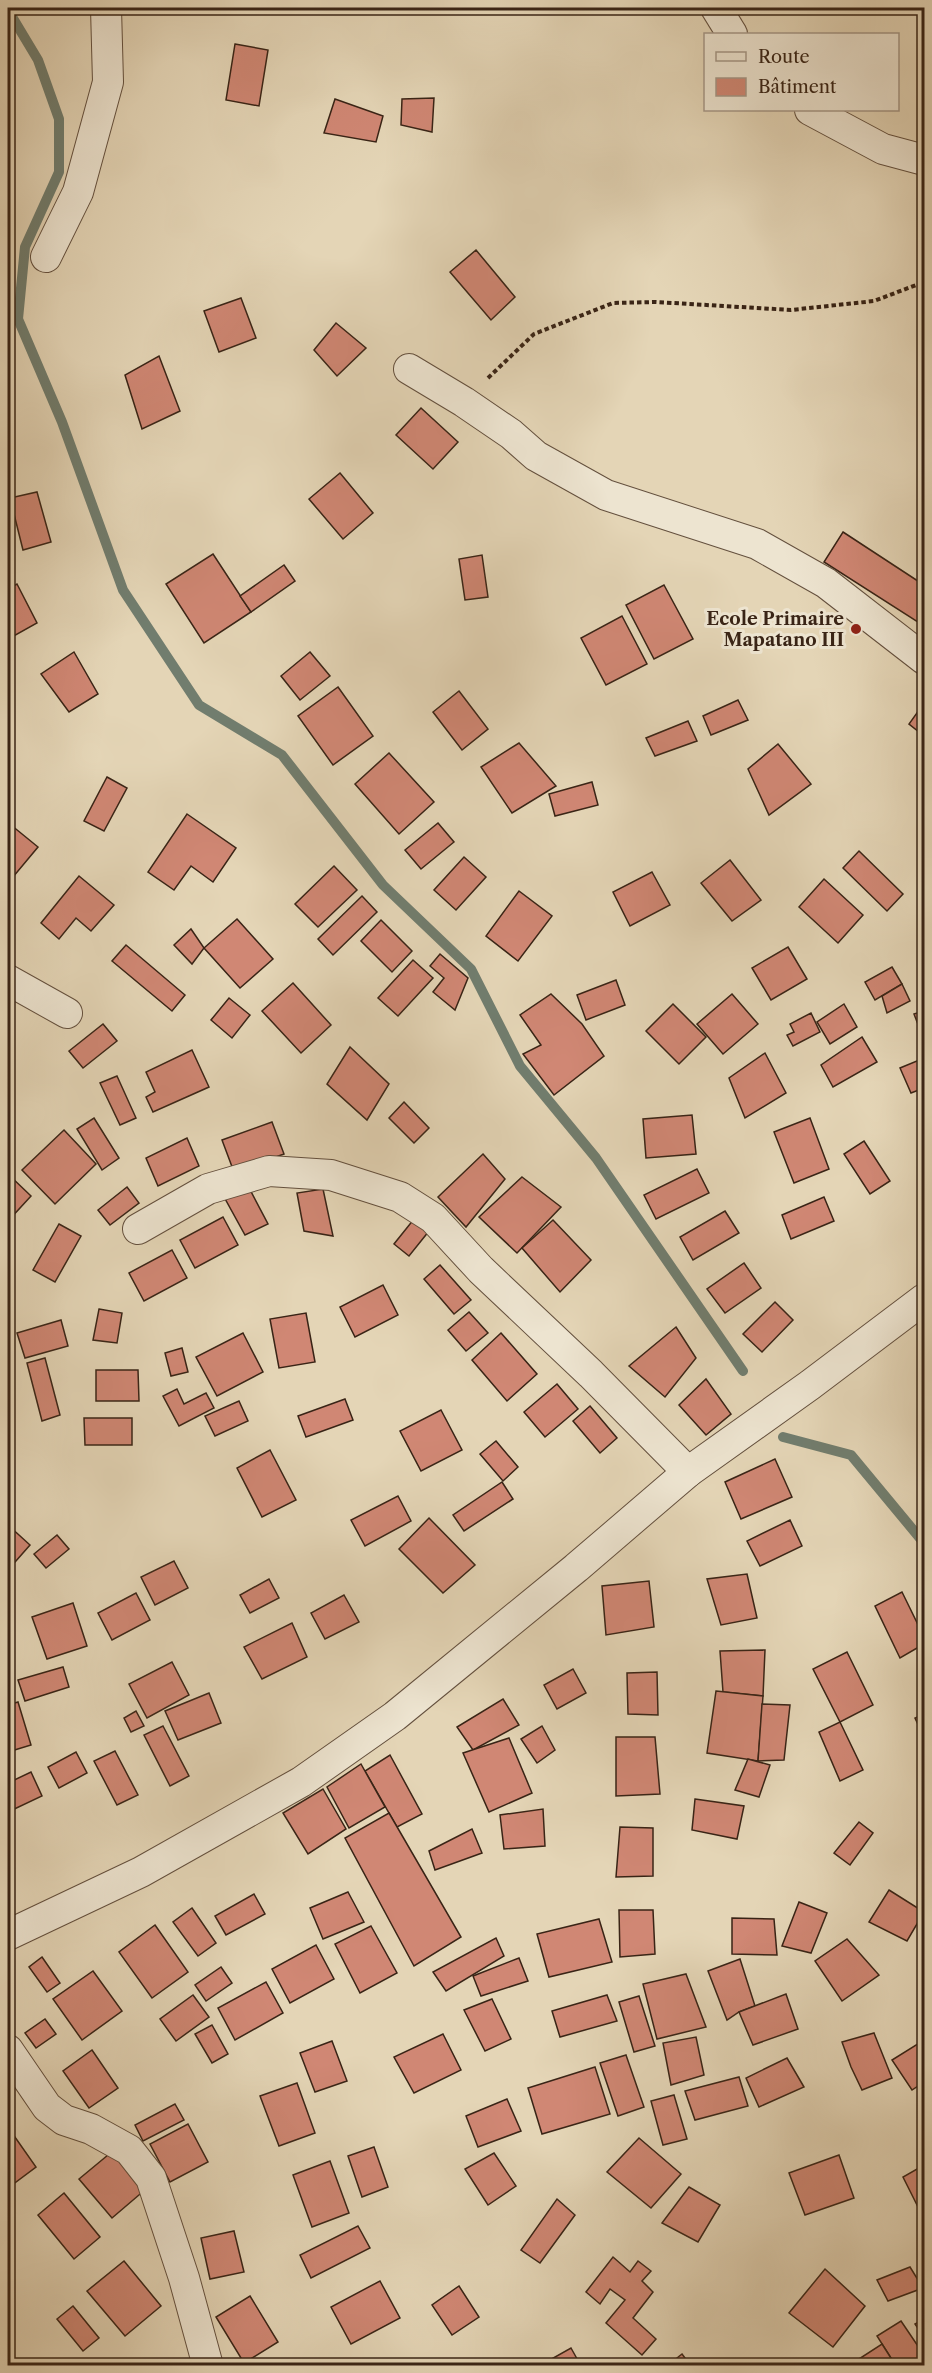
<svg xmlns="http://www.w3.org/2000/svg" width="932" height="2373" font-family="'Libre Caslon Text',serif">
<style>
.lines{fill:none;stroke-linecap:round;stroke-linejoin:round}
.stream{stroke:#717d6e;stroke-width:10}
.building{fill:#d08774;stroke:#392416;stroke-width:1.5}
.minor-casing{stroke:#64503e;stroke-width:32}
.path{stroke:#392416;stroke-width:4;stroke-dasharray:4.5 3;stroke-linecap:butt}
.minor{stroke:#ede4d0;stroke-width:30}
.poi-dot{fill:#8f2418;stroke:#ede4d0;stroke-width:2}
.labels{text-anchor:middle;stroke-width:6;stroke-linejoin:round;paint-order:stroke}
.poi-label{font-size:18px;font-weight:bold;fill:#392416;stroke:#ede4d0;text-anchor:end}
</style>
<rect width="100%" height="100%" fill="#e4d5b6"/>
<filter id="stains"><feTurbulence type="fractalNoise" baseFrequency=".00333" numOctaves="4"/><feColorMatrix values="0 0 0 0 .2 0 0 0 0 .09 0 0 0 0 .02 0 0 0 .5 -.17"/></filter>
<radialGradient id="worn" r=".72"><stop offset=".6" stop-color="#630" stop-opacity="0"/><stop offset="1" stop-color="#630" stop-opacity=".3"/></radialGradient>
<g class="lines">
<!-- stream -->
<g class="stream">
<polyline points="8,10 38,60 59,119 59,172 25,247 18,319 62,422 123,590 199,705 282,755 383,885 471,969 520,1066 596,1158 743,1371"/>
<polyline points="783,1437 851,1455 924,1543"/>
</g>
</g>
<!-- building -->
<g class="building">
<polygon points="235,44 268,50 259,106 226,100"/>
<polygon points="434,98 432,132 401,125 402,99"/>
<polygon points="335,99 383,116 376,142 324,133"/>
<polygon points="476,250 515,297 491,320 450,272"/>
<polygon points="241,298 256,338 219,352 204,311"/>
<polygon points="336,323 366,348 337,376 314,350"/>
<polygon points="159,356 180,411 142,429 125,375"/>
<polygon points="421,408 458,442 433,469 396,435"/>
<polygon points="340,473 373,513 343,539 309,499"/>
<polygon points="37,492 51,542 23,550 10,498"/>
<polygon points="843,532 924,585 924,626 824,562"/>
<polygon points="213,554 251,612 204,643 166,584"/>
<polygon points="482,555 488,597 465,600 459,559"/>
<polygon points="284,565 295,581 251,612 240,596"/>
<polygon points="17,584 37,623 12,637 8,628 8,589"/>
<polygon points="664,585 693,639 654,659 626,605"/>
<polygon points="622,616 647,664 606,685 581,638"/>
<polygon points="74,652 98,694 69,712 41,674"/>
<polygon points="310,652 330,676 300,700 281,676"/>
<polygon points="338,687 373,736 333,765 298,716"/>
<polygon points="459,691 488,729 462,750 433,712"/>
<polygon points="738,700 748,720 711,735 703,716"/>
<polygon points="924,703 924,736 909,724"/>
<polygon points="688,721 697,741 655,756 646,738"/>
<polygon points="519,743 556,786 512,813 481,767"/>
<polygon points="778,744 811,784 769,815 748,769"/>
<polygon points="389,753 434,802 399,834 355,784"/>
<polygon points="107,777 127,788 104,831 84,821"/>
<polygon points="592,782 598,805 555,816 549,794"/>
<polygon points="187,814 236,848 213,882 191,866 174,890 148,872"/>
<polygon points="438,823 454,842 421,869 405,850"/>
<polygon points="11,825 38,847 8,883 8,829"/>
<polygon points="859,851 903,894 887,911 843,868"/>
<polygon points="464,857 486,877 456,910 434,890"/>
<polygon points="730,860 761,900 732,921 701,883"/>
<polygon points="334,866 357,890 318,927 295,904"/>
<polygon points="652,872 670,905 630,926 613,892"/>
<polygon points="79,876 114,905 91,931 76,918 59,939 41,923"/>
<polygon points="824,879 863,915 838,943 799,907"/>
<polygon points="519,891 552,916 518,961 486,936"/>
<polygon points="362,896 377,912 333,955 318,939"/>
<polygon points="237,919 273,959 240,988 204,948"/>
<polygon points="381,920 412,951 392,972 361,941"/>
<polygon points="191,929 204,948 192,964 174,945"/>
<polygon points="126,945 185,995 172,1011 112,961"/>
<polygon points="788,947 807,979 771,1000 752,968"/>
<polygon points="440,954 468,978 455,1010 433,992 444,978 430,966"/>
<polygon points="413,960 433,978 398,1016 378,998"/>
<polygon points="892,967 902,984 875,1000 865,982"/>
<polygon points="616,980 625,1005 586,1020 577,995"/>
<polygon points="293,983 331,1025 301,1053 262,1011"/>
<polygon points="902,984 910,1001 887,1013 882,996"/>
<polygon points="551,994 582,1024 604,1056 554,1095 523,1054 541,1045 520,1015"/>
<polygon points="732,994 758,1024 723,1054 697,1024"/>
<polygon points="229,998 250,1015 232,1038 211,1020"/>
<polygon points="673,1004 706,1037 679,1064 646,1031"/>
<polygon points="844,1004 857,1027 830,1044 817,1022"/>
<polygon points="924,1011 924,1040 914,1014"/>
<polygon points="811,1013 820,1032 793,1046 787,1035 794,1032 790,1024"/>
<polygon points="103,1024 117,1041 83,1068 69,1051"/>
<polygon points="862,1037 877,1062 833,1087 821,1065"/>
<polygon points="350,1047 389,1084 367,1120 327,1084"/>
<polygon points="192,1050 209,1087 153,1112 146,1097 155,1092 146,1072"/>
<polygon points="765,1053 786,1093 745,1118 729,1078"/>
<polygon points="924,1058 924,1088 911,1093 900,1068"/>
<polygon points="117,1076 136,1118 120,1125 100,1083"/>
<polygon points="404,1102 429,1128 414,1143 389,1118"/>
<polygon points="692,1115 696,1154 646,1158 643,1119"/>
<polygon points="94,1118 119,1158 102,1170 77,1129"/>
<polygon points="810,1118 829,1169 794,1183 774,1132"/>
<polygon points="272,1122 284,1154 234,1172 222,1140"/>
<polygon points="64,1130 96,1164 55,1204 22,1170"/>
<polygon points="187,1138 199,1166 158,1186 146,1158"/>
<polygon points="864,1141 890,1181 870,1194 844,1154"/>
<polygon points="483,1154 505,1179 466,1227 438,1197"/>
<polygon points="697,1169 709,1193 656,1219 644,1195"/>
<polygon points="8,1174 31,1196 8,1221"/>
<polygon points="522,1177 561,1207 517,1253 479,1217"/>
<polygon points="246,1182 268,1224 245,1235 223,1195"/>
<polygon points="127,1187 139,1203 110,1225 98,1210"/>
<polygon points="323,1189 333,1236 304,1231 297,1193"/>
<polygon points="824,1197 834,1221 791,1239 782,1215"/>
<polygon points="725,1211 739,1233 693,1260 680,1237"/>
<polygon points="418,1214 433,1226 409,1256 394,1244"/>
<polygon points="223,1217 238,1245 195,1268 180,1240"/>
<polygon points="553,1220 591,1260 560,1292 522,1248"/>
<polygon points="59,1224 81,1236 55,1282 33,1270"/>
<polygon points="172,1250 187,1278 144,1301 129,1273"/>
<polygon points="744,1263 761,1288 725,1313 707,1289"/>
<polygon points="440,1265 471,1300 454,1314 424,1279"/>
<polygon points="383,1285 398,1315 355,1337 340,1307"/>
<polygon points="775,1302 793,1320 762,1352 743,1334"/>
<polygon points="99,1309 122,1313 117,1343 93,1340"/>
<polygon points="469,1312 488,1333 466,1351 448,1330"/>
<polygon points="306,1313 315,1362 279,1368 270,1319"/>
<polygon points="61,1320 68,1346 25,1358 17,1333"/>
<polygon points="676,1327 696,1358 665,1397 629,1366"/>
<polygon points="243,1333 263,1372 217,1396 196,1357"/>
<polygon points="501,1333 537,1374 507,1401 472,1360"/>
<polygon points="182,1348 188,1372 171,1376 165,1353"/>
<polygon points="45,1358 60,1415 42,1421 27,1363"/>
<polygon points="96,1370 138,1370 139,1401 96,1401"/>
<polygon points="706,1379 731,1414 706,1435 679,1405"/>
<polygon points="557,1384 578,1409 545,1437 524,1412"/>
<polygon points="177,1389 184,1404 206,1393 214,1408 179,1426 163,1396"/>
<polygon points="345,1399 353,1420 306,1437 298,1416"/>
<polygon points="239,1401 248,1421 215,1436 205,1416"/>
<polygon points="590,1406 617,1438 600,1453 573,1421"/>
<polygon points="441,1410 462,1450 421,1471 400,1431"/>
<polygon points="84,1418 132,1418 132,1445 85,1445"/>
<polygon points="496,1441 518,1467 503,1481 480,1454"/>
<polygon points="270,1450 296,1500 262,1517 237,1468"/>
<polygon points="775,1459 792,1497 741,1519 725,1482"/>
<polygon points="502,1482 513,1499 464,1531 453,1515"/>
<polygon points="398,1496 411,1521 365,1546 351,1520"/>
<polygon points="429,1518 475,1565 443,1593 399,1549"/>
<polygon points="790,1520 802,1546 760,1566 747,1541"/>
<polygon points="8,1525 30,1545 8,1570"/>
<polygon points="57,1535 69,1549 46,1568 34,1554"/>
<polygon points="174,1561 188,1588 155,1605 141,1577"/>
<polygon points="747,1574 757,1618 721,1625 707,1579"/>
<polygon points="269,1579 279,1598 250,1613 240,1595"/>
<polygon points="649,1581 654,1627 606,1635 602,1586"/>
<polygon points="902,1592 924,1637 924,1644 900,1658 875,1606"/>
<polygon points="136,1593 150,1620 112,1640 98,1613"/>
<polygon points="344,1595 359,1622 325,1639 311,1613"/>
<polygon points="73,1603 87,1646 47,1659 32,1617"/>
<polygon points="292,1623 307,1657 262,1679 244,1647"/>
<polygon points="765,1650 763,1696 723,1692 720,1651"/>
<polygon points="847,1652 873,1705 840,1722 813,1669"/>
<polygon points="172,1662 189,1695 147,1718 129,1684"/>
<polygon points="63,1667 69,1687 25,1701 18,1680"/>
<polygon points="573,1669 586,1693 557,1709 544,1685"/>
<polygon points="657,1672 658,1715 628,1714 627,1673"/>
<polygon points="716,1691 763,1696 758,1761 707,1753"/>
<polygon points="209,1693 221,1723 178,1740 165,1711"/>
<polygon points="503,1699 519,1725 473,1750 457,1727"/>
<polygon points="18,1702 31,1745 8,1752 8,1705"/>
<polygon points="762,1704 790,1705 784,1760 758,1761"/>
<polygon points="136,1711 144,1726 131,1732 124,1718"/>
<polygon points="924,1714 924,1737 915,1718"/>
<polygon points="840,1722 863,1770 840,1781 819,1732"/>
<polygon points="163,1726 189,1776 170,1786 144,1735"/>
<polygon points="542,1726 555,1750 537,1763 521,1739"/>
<polygon points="616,1737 655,1737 660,1794 616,1796"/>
<polygon points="509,1738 532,1793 489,1812 463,1753"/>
<polygon points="115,1751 138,1795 117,1805 94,1761"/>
<polygon points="76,1752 87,1773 59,1788 48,1767"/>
<polygon points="390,1755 422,1814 397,1827 365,1771"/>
<polygon points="748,1759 770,1765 759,1797 735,1790"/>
<polygon points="361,1764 385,1807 349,1828 327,1787"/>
<polygon points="31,1772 42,1796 8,1812 8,1783"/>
<polygon points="323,1789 346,1829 308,1854 283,1813"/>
<polygon points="695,1799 744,1806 737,1839 692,1830"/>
<polygon points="543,1809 545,1846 504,1849 500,1815"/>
<polygon points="389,1813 461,1937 414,1966 345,1838"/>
<polygon points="859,1822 873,1833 850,1865 834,1853"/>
<polygon points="620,1827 653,1828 653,1876 616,1877"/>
<polygon points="472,1829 482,1853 435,1870 429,1851"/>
<polygon points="889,1890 924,1912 907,1941 869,1922"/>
<polygon points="348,1892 364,1922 323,1939 310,1908"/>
<polygon points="254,1894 265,1914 226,1935 215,1916"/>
<polygon points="799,1902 827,1913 811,1953 782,1946"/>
<polygon points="192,1908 216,1943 198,1956 173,1922"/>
<polygon points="619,1910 653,1910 655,1954 620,1957"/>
<polygon points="732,1918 774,1919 777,1955 732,1954"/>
<polygon points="599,1919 612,1962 549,1977 537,1934"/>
<polygon points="155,1925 188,1972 152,1998 119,1952"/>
<polygon points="371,1926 397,1973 360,1993 335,1944"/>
<polygon points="496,1938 504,1956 446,1991 433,1972"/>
<polygon points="847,1939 879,1975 842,2001 815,1961"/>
<polygon points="316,1945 334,1979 290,2003 272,1969"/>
<polygon points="924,1946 924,1962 918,1959"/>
<polygon points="42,1957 60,1983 47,1992 29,1967"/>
<polygon points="519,1958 528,1981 481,1996 473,1976"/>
<polygon points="740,1959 755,2006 739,2012 727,2020 708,1971"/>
<polygon points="221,1967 232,1983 206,2001 195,1985"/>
<polygon points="93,1971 122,2011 82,2040 53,1999"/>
<polygon points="686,1974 706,2027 657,2039 643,1984"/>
<polygon points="266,1982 283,2013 235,2040 218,2008"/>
<polygon points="786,1994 798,2029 753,2045 739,2012"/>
<polygon points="193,1995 209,2017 176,2041 160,2019"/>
<polygon points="607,1995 617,2021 560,2037 552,2011"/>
<polygon points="639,1996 655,2046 634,2052 619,2002"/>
<polygon points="492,1999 511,2039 485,2051 464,2010"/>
<polygon points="45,2019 56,2034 36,2048 25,2033"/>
<polygon points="212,2025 228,2054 212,2063 195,2034"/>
<polygon points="874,2033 892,2078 862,2090 851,2067 842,2042"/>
<polygon points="443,2034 461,2070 414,2093 394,2057"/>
<polygon points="696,2037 704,2075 671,2085 663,2043"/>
<polygon points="924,2040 924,2082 912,2090 892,2060"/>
<polygon points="332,2041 347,2081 315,2092 300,2053"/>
<polygon points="92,2050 118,2088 89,2108 63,2071"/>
<polygon points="626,2055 644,2107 618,2116 600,2063"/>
<polygon points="787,2058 804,2087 759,2107 746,2078"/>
<polygon points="595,2067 610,2114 542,2134 528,2088"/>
<polygon points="739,2077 748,2106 695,2120 685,2091"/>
<polygon points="297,2083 315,2133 279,2146 260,2096"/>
<polygon points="674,2095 687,2139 663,2145 651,2101"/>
<polygon points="507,2099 521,2131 478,2147 466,2116"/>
<polygon points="175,2104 184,2120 143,2141 135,2125"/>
<polygon points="188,2124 208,2162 170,2182 150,2144"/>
<polygon points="10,2130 36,2167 8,2188 8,2132"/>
<polygon points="639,2138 681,2174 651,2208 607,2172"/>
<polygon points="374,2147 388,2187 362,2197 348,2156"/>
<polygon points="114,2150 146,2189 112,2218 79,2179"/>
<polygon points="494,2153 516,2186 488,2205 465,2169"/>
<polygon points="839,2155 854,2198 805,2215 789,2173"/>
<polygon points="330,2161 349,2213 312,2227 293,2175"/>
<polygon points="924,2165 924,2219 903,2177"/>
<polygon points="689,2187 720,2205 698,2242 662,2223"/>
<polygon points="64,2193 100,2237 74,2259 38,2215"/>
<polygon points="557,2199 575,2215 540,2263 521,2250"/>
<polygon points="358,2226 370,2248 311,2278 300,2255"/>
<polygon points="234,2231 244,2272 210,2279 201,2238"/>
<polygon points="613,2257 630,2272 638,2261 651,2271 642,2281 653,2292 633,2318 656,2339 642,2355 606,2323 625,2300 610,2289 600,2304 586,2292"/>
<polygon points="124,2261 161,2306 125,2336 87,2291"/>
<polygon points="910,2267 923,2288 888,2301 877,2280"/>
<polygon points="825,2269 865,2306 833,2347 789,2313"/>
<polygon points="380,2281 400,2318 351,2344 331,2307"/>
<polygon points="459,2286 479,2317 452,2335 432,2305"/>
<polygon points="250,2296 278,2342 244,2363 216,2317"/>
<polygon points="73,2306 99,2338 83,2351 57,2319"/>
<polygon points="924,2319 924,2337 915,2324"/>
<polygon points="901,2321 924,2355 924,2366 896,2366 877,2336"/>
<polygon points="924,2341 924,2355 918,2345"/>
<polygon points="882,2344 896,2366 848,2366"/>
<polygon points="571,2348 581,2366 539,2366"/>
<polygon points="682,2354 691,2366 667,2366"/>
</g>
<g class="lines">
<defs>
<g id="minor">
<polyline points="716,8 732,34"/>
<polyline points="810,110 883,149 924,160"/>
<polyline points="46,257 78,192 108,82 106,8"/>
<polyline points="409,369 464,402 511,434 536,456 606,495 757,544 826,583 924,659"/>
<polyline points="8,980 67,1013"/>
<polyline points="138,1229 208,1189 269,1171 331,1175 400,1197 433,1218 481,1270 591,1374 688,1472"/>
<polyline points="8,1935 141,1872 301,1782 395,1716 576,1568 688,1472 810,1385 924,1299"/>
<polyline points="8,2050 47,2107 64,2120 91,2129 129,2150 151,2178 184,2278 208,2366"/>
</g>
</defs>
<!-- minor casing -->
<use href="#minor" class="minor-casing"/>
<!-- path -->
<polyline class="path" points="488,378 534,334 613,303 656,302 791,310 874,301 924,282"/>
<!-- minor -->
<use href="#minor" class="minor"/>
</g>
<!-- markers -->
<circle class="poi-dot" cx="856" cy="629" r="6"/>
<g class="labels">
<!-- poi labels -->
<g class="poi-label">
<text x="844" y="625">Ecole Primaire<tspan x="844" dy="21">Mapatano III</tspan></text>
</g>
</g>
<!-- margin -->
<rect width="932" height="2373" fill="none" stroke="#e4d5b6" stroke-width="30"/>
<rect x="9" y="9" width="914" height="2355" fill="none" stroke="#392416" stroke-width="3"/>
<rect x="15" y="15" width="902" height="2343" fill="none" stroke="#392416" stroke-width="1.5"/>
<!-- legend -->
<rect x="704" y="33" width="195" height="78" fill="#ede4d0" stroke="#a59786" stroke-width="1.5"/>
<rect x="716" y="52" width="30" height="9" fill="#ede4d0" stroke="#a59786" stroke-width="1.5"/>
<text x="758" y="63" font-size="18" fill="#392416">Route</text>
<rect x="716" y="78" width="30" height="18" fill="#d08774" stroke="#a59786" stroke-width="1.5"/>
<text x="758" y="93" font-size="18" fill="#392416">Bâtiment</text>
<rect width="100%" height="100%" filter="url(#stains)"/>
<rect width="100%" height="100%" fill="url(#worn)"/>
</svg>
